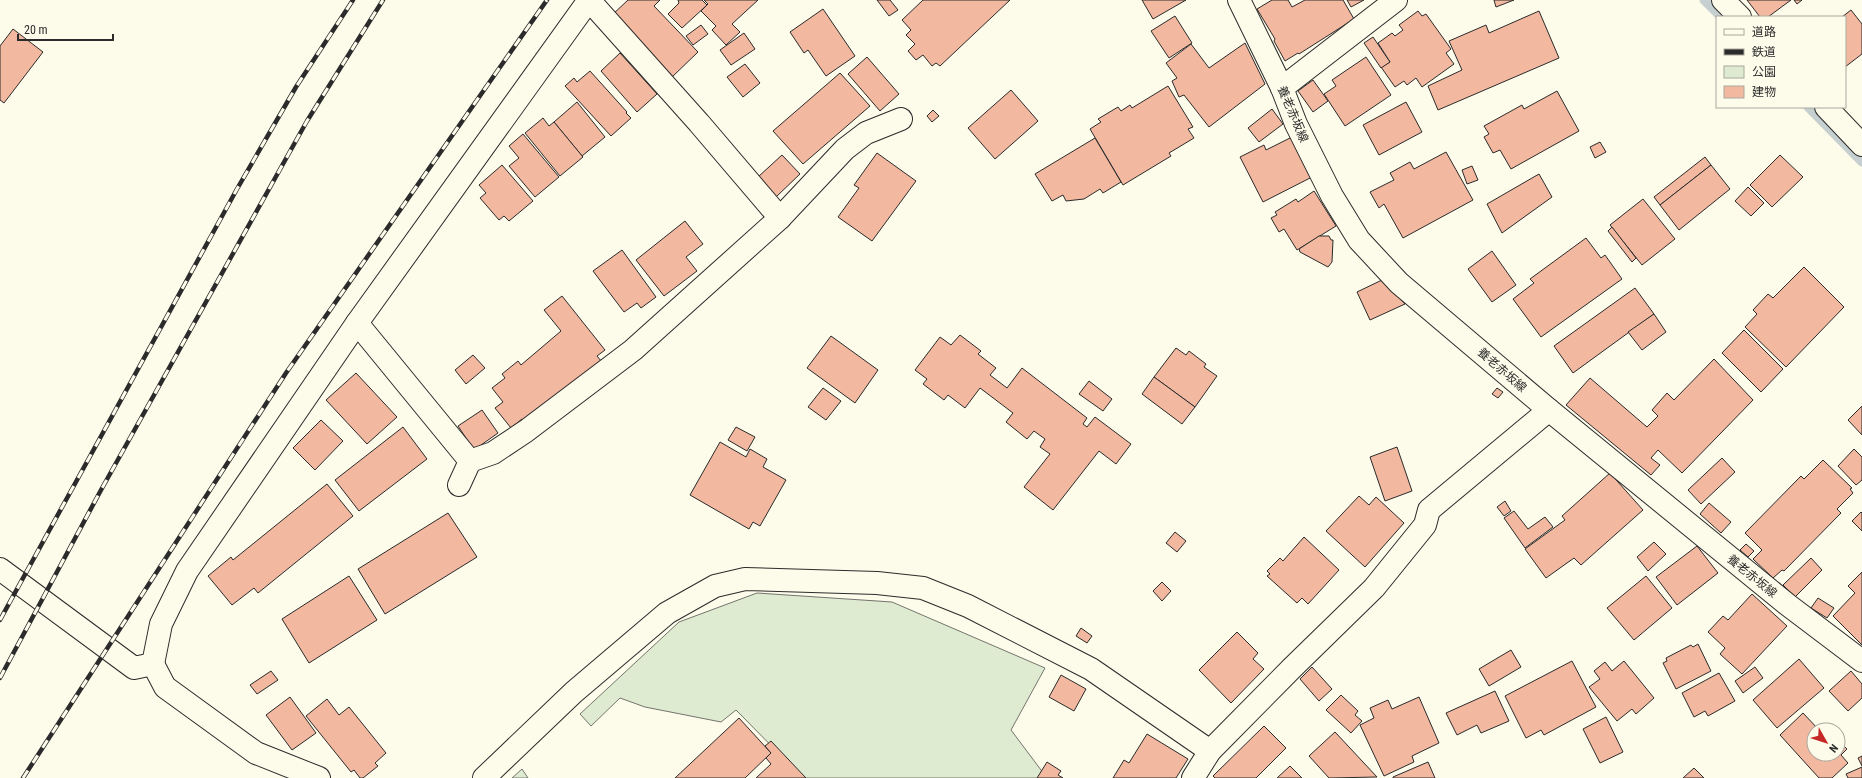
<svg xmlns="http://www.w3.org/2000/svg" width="1862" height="778" font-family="'Roboto Condensed','Noto Sans JP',sans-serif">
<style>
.green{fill:#deebd1;stroke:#74746e}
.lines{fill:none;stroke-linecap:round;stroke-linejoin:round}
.stream{stroke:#c7d0d0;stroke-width:9}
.building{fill:#f2b8a0;stroke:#2b2b2b}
.minor-casing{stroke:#2b2b2b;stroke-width:24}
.major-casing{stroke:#2b2b2b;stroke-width:24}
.minor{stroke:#fdfbea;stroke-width:22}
.major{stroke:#fdfbea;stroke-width:22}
.rail-casing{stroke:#2b2b2b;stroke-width:4.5}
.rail{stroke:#fdfbea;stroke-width:3;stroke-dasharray:9;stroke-linecap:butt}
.labels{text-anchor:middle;stroke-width:3;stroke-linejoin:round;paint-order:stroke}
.street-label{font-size:12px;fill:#2b2b2b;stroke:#fdfbea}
</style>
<rect width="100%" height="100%" fill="#fdfbea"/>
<!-- green -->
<g class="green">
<polygon points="757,593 892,602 1045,668 1011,730 1047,778 803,778 736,710 721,722 645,707 620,698 591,726 580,714 679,622"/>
<polygon points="522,769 528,778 512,778"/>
</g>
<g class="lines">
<!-- stream -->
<g class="stream">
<polyline points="1704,0 1721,17"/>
<polyline points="1808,107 1862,162"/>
</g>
</g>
<!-- building -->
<g class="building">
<polygon points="628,0 660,0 654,6 698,52 671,78 611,16"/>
<polygon points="702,0 707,5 682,28 668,14 679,3 678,0"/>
<polygon points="704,0 758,0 732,24 740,32 726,45 712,30 716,26 701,11 708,4"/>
<polygon points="877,0 890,0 898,10 889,16"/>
<polygon points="923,0 1010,0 940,66 936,63 932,66 923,55 916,60 908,51 915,44 906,35 911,30 902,20"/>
<polygon points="1142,0 1186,0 1153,19"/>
<polygon points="1272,0 1288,0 1292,7 1305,0 1343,0 1354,19 1299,54 1298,53 1285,61 1274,41 1275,39 1257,9"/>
<polygon points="1347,0 1364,0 1351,7"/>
<polygon points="1494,0 1514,0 1496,7"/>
<polygon points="1747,0 1791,0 1768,17 1760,17"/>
<polygon points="1794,0 1802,0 1797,4"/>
<polygon points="823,9 855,56 826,76 808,50 804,53 790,32"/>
<polygon points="1851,10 1862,24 1862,54 1845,67 1845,17 1842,17"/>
<polygon points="1418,11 1422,16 1426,14 1451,49 1446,53 1454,64 1422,87 1416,78 1407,85 1404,81 1395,87 1381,67 1390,62 1378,43 1392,33 1395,36 1403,30 1399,25"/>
<polygon points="1539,11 1559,58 1438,110 1428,86 1462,70 1449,41 1486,25 1489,33"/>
<polygon points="1175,16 1192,43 1169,58 1151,31"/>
<polygon points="701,25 708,34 693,45 686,36"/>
<polygon points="13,29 43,52 4,103 0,100 0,46"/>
<polygon points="744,33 755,49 731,65 720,50"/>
<polygon points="1373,37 1390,62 1381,68 1364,43"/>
<polygon points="1245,43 1265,84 1209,127 1184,95 1179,97 1172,81 1177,78 1166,63 1191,44 1209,68"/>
<polygon points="620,53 657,94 637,112 601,71"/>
<polygon points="867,57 899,94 880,111 848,74"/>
<polygon points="1366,57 1391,95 1345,126 1324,94 1336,86 1332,80"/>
<polygon points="745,64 760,83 743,97 727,77"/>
<polygon points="590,71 627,112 626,113 631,118 611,136 565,86 574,78 577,82"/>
<polygon points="840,73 870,106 803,164 773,131"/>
<polygon points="1313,80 1328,101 1313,112 1298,91"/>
<polygon points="1168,86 1193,127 1188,129 1194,138 1169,153 1171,156 1123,185 1090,129 1101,122 1098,119 1118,107 1121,111 1130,105 1132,108"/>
<polygon points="1011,90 1038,121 995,159 968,128"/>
<polygon points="1557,91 1579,131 1511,169 1500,150 1493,153 1484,137 1489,134 1484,126 1522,105 1524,109"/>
<polygon points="577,102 605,137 582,156 554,122"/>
<polygon points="1406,102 1422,132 1379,155 1363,125"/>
<polygon points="1272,109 1283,124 1259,142 1248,128"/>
<polygon points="933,110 939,116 932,122 927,116"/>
<polygon points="543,118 549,126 554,122 583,157 560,176 525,133"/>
<polygon points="523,134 559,177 535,197 509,166 519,158 509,146"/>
<polygon points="1292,137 1312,177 1263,202 1240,157 1264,145 1266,150"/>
<polygon points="1095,138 1121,182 1103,193 1100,189 1084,199 1066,201 1063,195 1052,201 1035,174"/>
<polygon points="1600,142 1606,152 1595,158 1590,147"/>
<polygon points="1446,152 1473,200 1403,238 1384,204 1379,208 1370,192 1394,180 1390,173 1410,162 1414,169"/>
<polygon points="877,153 916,181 872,241 838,217 859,188 854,185"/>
<polygon points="782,155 800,174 776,197 758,177"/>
<polygon points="1780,155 1803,177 1772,207 1750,185"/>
<polygon points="1705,157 1711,165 1660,205 1654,197"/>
<polygon points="502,165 533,201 509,221 504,216 499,220 480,198 486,193 479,185"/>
<polygon points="1711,165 1730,189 1679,230 1660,205"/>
<polygon points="1472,166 1478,180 1467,184 1462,170"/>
<polygon points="1539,174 1552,197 1502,233 1487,204"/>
<polygon points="1748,187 1764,203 1751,216 1735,201"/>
<polygon points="1314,191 1336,226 1297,250 1284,229 1279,232 1271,218 1277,215 1275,212 1296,199 1298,202"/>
<polygon points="1643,199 1675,239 1642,265 1610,225"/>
<polygon points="685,221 703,244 686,257 697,271 664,296 636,260"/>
<polygon points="1612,227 1636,258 1632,262 1608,231"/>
<polygon points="1319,236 1329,236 1331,240 1333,240 1332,262 1328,267 1300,252 1299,249"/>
<polygon points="1586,238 1601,258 1605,255 1622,279 1541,337 1513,299 1534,283 1530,279"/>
<polygon points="622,250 656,297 641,308 637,303 624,312 593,271"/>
<polygon points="1492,251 1516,285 1492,302 1468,269"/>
<polygon points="1804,267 1844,307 1786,367 1745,327 1757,314 1753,310 1768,294 1773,298"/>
<polygon points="1382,280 1405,304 1370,320 1357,292"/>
<polygon points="1635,288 1654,314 1573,373 1554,346"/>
<polygon points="562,296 605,350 597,356 602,362 526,424 522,419 511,428 495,408 503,402 492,388 505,378 502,374 518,361 521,365 561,331 544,310"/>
<polygon points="1654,314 1666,332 1642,350 1628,332"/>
<polygon points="1744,330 1783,369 1761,392 1722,353"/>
<polygon points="960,335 981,351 978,354 996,368 990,375 1007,388 1022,368 1087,418 1083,424 1087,427 1095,417 1131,444 1116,464 1099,451 1053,510 1024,487 1050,454 1040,447 1045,439 1034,431 1027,439 1006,422 1013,413 980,388 965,408 948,395 944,400 923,384 927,379 915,370 940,337 951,345"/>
<polygon points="831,336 878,370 855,403 807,368"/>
<polygon points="1176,348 1186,355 1189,351 1206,364 1204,367 1217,376 1195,407 1154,377"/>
<polygon points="473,355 485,368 466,384 455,370"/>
<polygon points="1714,359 1753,400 1682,473 1658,450 1651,458 1660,465 1651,475 1566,405 1590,378 1647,427 1658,416 1652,410 1667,393 1674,400"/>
<polygon points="356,373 397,417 367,444 326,400"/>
<polygon points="1154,377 1195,407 1182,424 1142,394"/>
<polygon points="1089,381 1112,399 1103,411 1079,394"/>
<polygon points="823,388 841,401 826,420 808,407"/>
<polygon points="1497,388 1503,392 1498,398 1492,394"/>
<polygon points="1862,406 1862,435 1848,420"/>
<polygon points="482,410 498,433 474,450 458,426"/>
<polygon points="321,420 343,441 315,470 293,448"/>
<polygon points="403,427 427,459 359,511 335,480"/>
<polygon points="736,427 755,437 747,451 728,440"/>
<polygon points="720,442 746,457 750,449 767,459 763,467 786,480 760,526 753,522 749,529 690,495"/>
<polygon points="1397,447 1412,491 1385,501 1370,457"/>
<polygon points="1854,449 1862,457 1862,480 1856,485 1838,466"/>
<polygon points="1722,458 1735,472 1701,504 1688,490"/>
<polygon points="1823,460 1852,488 1850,489 1853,493 1837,509 1841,513 1784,571 1782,570 1773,578 1753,559 1762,550 1745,533 1801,476 1804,479"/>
<polygon points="1610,473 1643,510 1581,565 1574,558 1546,578 1525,549 1565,520 1562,516"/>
<polygon points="327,484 353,516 258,593 254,588 232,605 208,576 231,557 233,560"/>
<polygon points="1359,496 1369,505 1376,497 1404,523 1365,567 1326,531"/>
<polygon points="1505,501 1511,511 1504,516 1497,507"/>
<polygon points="1709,503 1731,522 1721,533 1700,514"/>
<polygon points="1514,511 1528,529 1545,517 1553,527 1525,548 1504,518"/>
<polygon points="1861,512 1862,513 1862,531 1852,521"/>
<polygon points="448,513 477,557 385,614 358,569"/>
<polygon points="1175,532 1186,541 1177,552 1166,543"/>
<polygon points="1304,537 1339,570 1308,604 1302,598 1297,603 1267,576 1270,574 1267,571 1280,558 1283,561"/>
<polygon points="1654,542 1666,554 1648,571 1637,557"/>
<polygon points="1746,544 1754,551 1748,557 1740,550"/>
<polygon points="1697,546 1718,573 1677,605 1656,577"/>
<polygon points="1811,558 1822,570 1795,597 1783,585"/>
<polygon points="1862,572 1862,645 1833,616 1855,593 1848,586"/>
<polygon points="349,576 377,620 309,663 282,619"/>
<polygon points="1646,576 1672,608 1634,640 1607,608"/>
<polygon points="1162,582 1171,591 1162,601 1153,591"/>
<polygon points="1752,594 1787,626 1742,674 1720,654 1725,648 1708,632 1723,616 1728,620"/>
<polygon points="1818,598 1834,608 1827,618 1811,608"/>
<polygon points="1081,628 1092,636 1087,643 1076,636"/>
<polygon points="1237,632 1258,653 1253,659 1264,669 1231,703 1199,670"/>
<polygon points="1698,644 1711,671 1676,689 1663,663 1667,661 1666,658 1691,645 1693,647"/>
<polygon points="1511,650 1521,667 1489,686 1479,669"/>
<polygon points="1799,659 1824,688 1777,728 1753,700"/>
<polygon points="1572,661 1596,707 1544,735 1541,730 1526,738 1505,696"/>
<polygon points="1624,661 1654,698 1636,714 1632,709 1617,721 1589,687 1600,679 1594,671 1605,662 1612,671"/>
<polygon points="1312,667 1332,689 1319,701 1300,679"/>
<polygon points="1755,667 1763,678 1743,693 1735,681"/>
<polygon points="271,671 278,680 257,694 250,685"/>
<polygon points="1851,671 1862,684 1862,698 1848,711 1829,691"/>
<polygon points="1719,673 1735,701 1708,716 1705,711 1694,717 1682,693"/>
<polygon points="1061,675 1086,689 1074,711 1049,697"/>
<polygon points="1495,691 1509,721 1481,733 1477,725 1457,735 1446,713"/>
<polygon points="1341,695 1358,711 1355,715 1362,721 1351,733 1326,710"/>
<polygon points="290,697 316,733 292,750 266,715"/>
<polygon points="1419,697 1439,743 1412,756 1414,762 1384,776 1360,725 1374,718 1370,708 1388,700 1392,709"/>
<polygon points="327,699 339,715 349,707 386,753 375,763 378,766 363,778 360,778 354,770 351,772 306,716"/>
<polygon points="1803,713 1819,730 1814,730 1814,754 1838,754 1838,740 1847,749 1841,755 1848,763 1832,778 1819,778 1780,735"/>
<polygon points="1606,717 1623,752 1600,763 1583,729"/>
<polygon points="739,718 771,753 745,778 675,778"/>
<polygon points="1264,726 1286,748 1256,778 1215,778 1213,776"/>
<polygon points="1335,732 1377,777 1329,778 1309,756"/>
<polygon points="1147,734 1188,759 1176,778 1113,778 1124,760 1129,763"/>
<polygon points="771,741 806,778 756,778 771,764 766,758 771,753 765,746"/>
<polygon points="1862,756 1862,766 1858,758"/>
<polygon points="1047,762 1061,771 1058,775 1063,778 1037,778"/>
<polygon points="1428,762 1435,778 1393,778 1393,777"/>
<polygon points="1290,766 1302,778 1277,778"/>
<polygon points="1862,767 1862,778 1848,778 1846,774"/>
<polygon points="1694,768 1704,778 1683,778"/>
</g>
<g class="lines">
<defs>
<g id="minor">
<polyline points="589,0 699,123 780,218"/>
<polyline points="1723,0 1740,17"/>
<polyline points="1282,88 1396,0"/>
<polyline points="1826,107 1862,145"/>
<polyline points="357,323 470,461"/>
<polyline points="459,485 470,461 493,453 526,431 633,350 780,218 845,149 866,133 901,119"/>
<polyline points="0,569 134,668 153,664 165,687 256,753 319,778"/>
<polyline points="153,664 161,624 187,571 357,323 589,0"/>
<polyline points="484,778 574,692 667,613 715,586 745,579 877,583 923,588 968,606 1091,669 1210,751"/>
<polyline points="1193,778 1210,751 1292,668 1374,588 1425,525 1429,510 1549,410"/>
</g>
<polyline id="major" points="1239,0 1282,88 1296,124 1332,196 1359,240 1399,283 1549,410 1788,605 1862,661"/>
</defs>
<!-- minor casing -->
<use href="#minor" class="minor-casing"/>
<!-- major casing -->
<use href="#major" class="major-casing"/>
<!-- minor -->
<use href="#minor" class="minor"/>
<!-- major -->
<use href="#major" class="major"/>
<defs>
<g id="rail">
<polyline points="0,620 237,189 296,87 353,0"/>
<polyline points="0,678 101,490 307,121 383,0"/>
<polyline points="23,778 286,373 547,0"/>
</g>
</defs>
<!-- rail casing -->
<use href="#rail" class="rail-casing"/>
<!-- rail -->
<use href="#rail" class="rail"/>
</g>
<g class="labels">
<!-- street labels -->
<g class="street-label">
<text transform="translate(1293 114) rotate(67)" y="4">養老赤坂線</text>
<text transform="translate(1502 370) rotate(41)" y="4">養老赤坂線</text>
<text transform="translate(1752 576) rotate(39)" y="4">養老赤坂線</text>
</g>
</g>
<!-- legend -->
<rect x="1716" y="16" width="130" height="92" fill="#fdfbea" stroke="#a9a89e"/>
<rect x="1724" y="29" width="20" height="6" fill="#fdfbea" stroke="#a9a89e"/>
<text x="1752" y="36" font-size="12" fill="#2b2b2b">道路</text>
<rect x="1724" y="49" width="20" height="6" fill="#2b2b2b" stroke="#a9a89e"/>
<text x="1752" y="56" font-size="12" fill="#2b2b2b">鉄道</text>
<rect x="1724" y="66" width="20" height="12" fill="#deebd1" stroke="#a9a89e"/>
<text x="1752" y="76" font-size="12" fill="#2b2b2b">公園</text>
<rect x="1724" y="86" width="20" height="12" fill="#f2b8a0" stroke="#a9a89e"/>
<text x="1752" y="96" font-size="12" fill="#2b2b2b">建物</text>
<!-- north arrow -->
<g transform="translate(1826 742) rotate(129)"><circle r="19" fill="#fdfbea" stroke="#a9a89e"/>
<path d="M0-3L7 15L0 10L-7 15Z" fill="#c62828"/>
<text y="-6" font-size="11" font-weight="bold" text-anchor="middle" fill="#2b2b2b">N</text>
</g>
<!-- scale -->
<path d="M18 34v6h95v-6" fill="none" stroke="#2b2b2b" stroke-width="2"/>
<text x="24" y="34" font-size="12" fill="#2b2b2b" stroke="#fdfbea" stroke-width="3" paint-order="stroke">20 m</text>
</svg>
